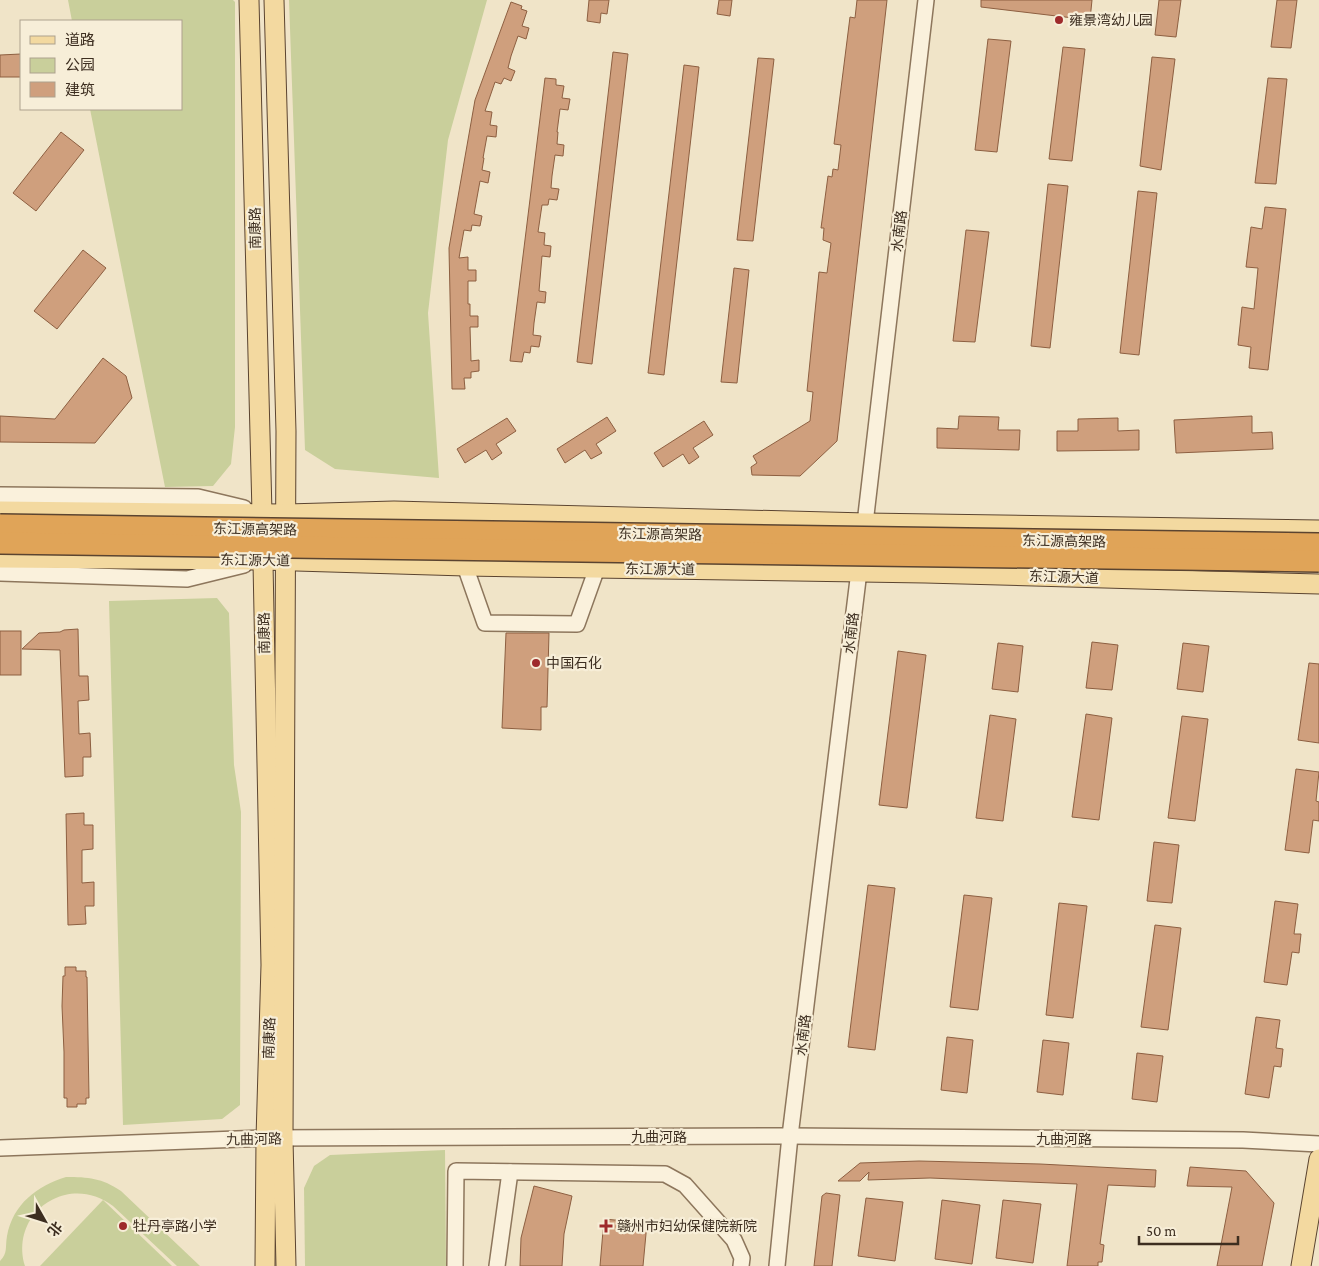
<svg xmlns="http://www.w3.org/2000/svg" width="1319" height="1266" font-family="'Crimson Pro','Noto Sans SC',serif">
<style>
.green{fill:#c9cf9b}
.building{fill:#cf9f7d;stroke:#8d5f41}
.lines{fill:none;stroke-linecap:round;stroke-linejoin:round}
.minor-casing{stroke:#8d765c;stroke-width:18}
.major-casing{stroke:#5b4430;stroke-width:21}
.minor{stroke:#faf1dc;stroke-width:15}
.major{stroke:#f3d9a0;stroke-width:19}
.highway-bridge-casing{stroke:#5b4430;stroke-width:24;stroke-linecap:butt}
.highway-bridge{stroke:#e0a458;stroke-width:21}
.poi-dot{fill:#9e2a2b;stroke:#f7eed8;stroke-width:2}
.labels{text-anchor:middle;stroke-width:4.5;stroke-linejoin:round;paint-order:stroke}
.poi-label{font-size:14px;fill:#3d2e20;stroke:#f7eed8;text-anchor:start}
.street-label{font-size:14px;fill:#3d2e20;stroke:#f7eed8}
</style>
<rect width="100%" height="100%" fill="#f0e4c8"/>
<!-- green -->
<g class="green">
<polygon points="68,0 233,0 235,2 235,427 231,464 213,486 165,487 90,109 181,109 181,21 72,21"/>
<polygon points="289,0 487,0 448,140 428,313 439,478 335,469 305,450"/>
<polygon points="217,598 229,613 234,765 241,812 240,1105 222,1119 123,1125 109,601"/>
<polygon points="445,1150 446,1266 305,1266 304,1188 314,1166 330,1155"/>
<path d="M66 1177C88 1177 102 1178 121 1191L200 1266H177L113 1206C69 1172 9 1212 25 1266H0V1261C8 1253 5 1247 7 1236 13 1204 37 1186 66 1177Z"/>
<polygon points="103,1200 172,1266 40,1266"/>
</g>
<!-- building -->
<g class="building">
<polygon points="589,0 609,0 607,14 601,13 600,23 587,21"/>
<polygon points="719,0 732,0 730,16 717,14"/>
<polygon points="857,0 887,0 837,441 800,476 752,475 751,467 757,463 753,456 810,421 813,392 807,391 819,272 827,273 831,243 823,240 824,228 821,228 828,176 832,177 833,169 838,170 841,145 834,144 850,17 855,18"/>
<polygon points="981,0 1092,0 1090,20 981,7"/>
<polygon points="1159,0 1181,0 1176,37 1155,35"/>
<polygon points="1277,0 1297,0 1291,48 1271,47"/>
<polygon points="511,2 522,6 521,9 527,11 522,26 529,28 526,39 518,36 511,56 508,68 515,71 511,81 504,78 501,84 495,82 485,111 492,112 490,125 497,126 496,137 487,136 483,158 484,158 482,170 490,172 488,183 480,181 474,214 482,216 480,226 472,225 471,231 464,230 459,258 468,257 468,270 476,270 476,281 468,281 468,304 470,304 470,316 478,316 478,327 470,327 471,361 479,360 479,371 471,372 471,378 464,378 465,389 452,389 449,248 475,100"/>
<polygon points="988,39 1011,41 997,152 975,150"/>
<polygon points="1063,47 1085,49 1072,161 1049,159"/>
<polygon points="613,52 628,54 592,364 577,362"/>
<polygon points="21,54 21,77 0,77 0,55"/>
<polygon points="1152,57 1175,59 1161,170 1140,166"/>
<polygon points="758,58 774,59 753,241 737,240"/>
<polygon points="684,65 699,67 664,375 648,373"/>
<polygon points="545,78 556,79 556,85 564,86 562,98 570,99 568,110 560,109 557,132 558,132 557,144 564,145 563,156 555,155 552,176 551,188 559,189 557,200 549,199 548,205 542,205 538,232 545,233 544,245 551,246 550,257 542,256 539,291 546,292 545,303 537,302 534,323 533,335 541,336 539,347 531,346 530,353 524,352 522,362 510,361"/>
<polygon points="1268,78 1287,79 1276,184 1255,183"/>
<polygon points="61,132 84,150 36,211 13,193"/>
<polygon points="1048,184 1068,186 1050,348 1031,346"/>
<polygon points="1138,191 1157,193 1139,355 1120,353"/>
<polygon points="1265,207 1286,209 1268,370 1249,368 1251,347 1238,345 1242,307 1254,309 1258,268 1246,267 1251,227 1262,229"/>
<polygon points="966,230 989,232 975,342 953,341"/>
<polygon points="83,250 106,268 57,329 34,311"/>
<polygon points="734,268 749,270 737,383 721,382"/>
<polygon points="103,358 126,376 132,398 95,443 0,442 0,416 55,419"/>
<polygon points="959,416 999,417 998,430 1020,430 1019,450 937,448 937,428 958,429"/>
<polygon points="1252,416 1252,433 1272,432 1273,449 1176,453 1174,420"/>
<polygon points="607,417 616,431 596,444 602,453 591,459 585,450 565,463 557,449"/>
<polygon points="507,418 516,431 496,444 502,453 492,460 486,450 465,463 457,449"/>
<polygon points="1118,418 1118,431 1139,430 1139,450 1057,451 1057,431 1078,431 1078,419"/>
<polygon points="704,421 713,435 693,448 699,457 689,464 683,454 663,467 654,453"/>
<polygon points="78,629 79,676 88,676 89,700 78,701 79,734 90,733 91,757 83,757 83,776 65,777 60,650 22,649 39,633 60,632 64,630"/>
<rect x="0" y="631" width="21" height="44"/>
<polygon points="506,633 549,633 547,707 541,707 541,730 502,728"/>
<polygon points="1092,642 1118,645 1112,690 1086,688"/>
<polygon points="998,643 1023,646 1018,692 992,689"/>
<polygon points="1183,643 1209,646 1203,692 1177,689"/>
<polygon points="898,651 926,655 907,808 879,805"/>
<polygon points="1309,663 1319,664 1319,743 1298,740"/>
<polygon points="1086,714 1112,718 1099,820 1072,817"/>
<polygon points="990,715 1016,719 1003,821 976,818"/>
<polygon points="1182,716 1208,719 1195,821 1168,818"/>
<polygon points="1296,769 1319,772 1316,801 1319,802 1319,821 1313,820 1309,853 1285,850"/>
<polygon points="84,813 84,825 93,825 93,849 82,850 82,883 94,882 94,906 85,906 86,924 68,925 66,814"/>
<polygon points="1154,842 1179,845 1172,903 1147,901"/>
<polygon points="868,885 895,888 875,1050 848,1047"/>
<polygon points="964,895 992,898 978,1010 950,1007"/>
<polygon points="1275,901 1298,904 1294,934 1301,934 1299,953 1292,952 1287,985 1264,982"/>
<polygon points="1059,903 1087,906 1073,1018 1046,1015"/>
<polygon points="1155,925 1181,928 1168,1030 1141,1027"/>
<polygon points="65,967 76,967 76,971 86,971 86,977 87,977 89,1098 86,1098 86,1104 77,1104 77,1107 67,1107 67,1098 64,1098 64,1052 62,1006 63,976 65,976"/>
<polygon points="1256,1017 1280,1020 1276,1048 1283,1049 1281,1067 1274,1066 1269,1098 1245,1094"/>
<polygon points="947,1037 973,1040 967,1093 941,1090"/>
<polygon points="1043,1040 1069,1043 1063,1095 1037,1092"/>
<polygon points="1137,1053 1163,1056 1157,1102 1132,1099"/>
<polygon points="919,1161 1040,1164 1156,1170 1155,1187 1108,1185 1100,1244 1104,1245 1102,1262 1098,1262 1098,1266 1067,1266 1077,1184 930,1178 868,1180 869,1172 860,1181 838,1181 860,1163"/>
<polygon points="1190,1167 1246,1171 1274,1203 1262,1266 1217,1266 1232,1187 1187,1186"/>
<polygon points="534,1186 572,1196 564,1234 562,1266 520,1266 521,1238"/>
<polygon points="826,1193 840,1195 832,1266 814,1266 822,1196"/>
<polygon points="866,1198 903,1202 895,1261 858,1256"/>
<polygon points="942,1200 980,1205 972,1264 935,1259"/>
<polygon points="1003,1200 1041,1204 1033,1263 996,1258"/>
<polygon points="604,1219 647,1223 643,1266 600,1266"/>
</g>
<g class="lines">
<defs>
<g id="minor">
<polyline points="0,495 198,497 244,508"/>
<polyline points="864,532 926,0"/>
<polyline points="465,566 485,623 577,624 597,568"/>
<polyline points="0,573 187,579 244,565"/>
<polyline points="0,1148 266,1138 790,1136 1243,1140 1319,1144"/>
<polyline points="455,1266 456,1171 665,1174 685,1185 734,1240 742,1258 741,1266"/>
<polyline points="497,1266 510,1172"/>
<polyline points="777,1266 790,1136 860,563"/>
</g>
<g id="major">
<polyline points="249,0 262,513 271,965 266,1138 265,1266"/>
<polyline points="274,0 286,431 283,1139 286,1266"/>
<polyline points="0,511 287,514 394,511 866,523 1319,530"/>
<polyline points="0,558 262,560 465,566 925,573 1319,584"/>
<polyline points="1301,1266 1319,1159"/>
</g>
</defs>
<!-- minor casing -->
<use href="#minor" class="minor-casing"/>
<!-- major casing -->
<use href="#major" class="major-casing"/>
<!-- minor -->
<use href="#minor" class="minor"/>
<!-- major -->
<use href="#major" class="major"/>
<defs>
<g id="highway-bridge">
<polyline points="0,525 1319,544"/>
<polyline points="0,543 1319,561"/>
</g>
</defs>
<!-- highway-bridge casing -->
<use href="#highway-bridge" class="highway-bridge-casing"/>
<!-- highway-bridge -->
<use href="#highway-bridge" class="highway-bridge"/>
</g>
<!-- markers -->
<g class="poi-dot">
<circle cx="1059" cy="20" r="5"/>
<circle cx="536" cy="663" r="5"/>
<circle cx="123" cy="1226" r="5"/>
<path d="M603.5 1218.5h5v5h5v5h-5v5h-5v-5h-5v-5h5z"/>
</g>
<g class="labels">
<!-- poi labels -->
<g class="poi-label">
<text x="1069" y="25">雍景湾幼儿园</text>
<text x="546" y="668">中国石化</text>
<text x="133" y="1231">牡丹亭路小学</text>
<text x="617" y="1231">赣州市妇幼保健院新院</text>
</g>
<!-- street labels -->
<g class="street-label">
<text transform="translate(255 228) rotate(-91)" y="5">南康路</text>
<text transform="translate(899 231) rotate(-83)" y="5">水南路</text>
<text transform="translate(255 529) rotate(1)" y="5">东江源高架路</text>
<text transform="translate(660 534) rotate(1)" y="5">东江源高架路</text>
<text transform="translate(1064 541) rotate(1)" y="5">东江源高架路</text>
<text transform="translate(255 560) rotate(1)" y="5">东江源大道</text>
<text transform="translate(660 569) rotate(1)" y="5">东江源大道</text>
<text transform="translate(1064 577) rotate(2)" y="5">东江源大道</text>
<text transform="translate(264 633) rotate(-91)" y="5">南康路</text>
<text transform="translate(851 633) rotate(-83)" y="5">水南路</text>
<text transform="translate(803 1035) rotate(-83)" y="5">水南路</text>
<text transform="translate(269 1038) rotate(-88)" y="5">南康路</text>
<text x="659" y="1142">九曲河路</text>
<text transform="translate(254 1139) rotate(-1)" y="5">九曲河路</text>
<text x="1064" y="1144">九曲河路</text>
</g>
</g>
<!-- legend -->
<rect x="20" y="20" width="162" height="90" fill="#f7eed8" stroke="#ada18e"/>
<rect x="30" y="36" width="25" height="8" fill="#f3d9a0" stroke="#ada18e"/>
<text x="65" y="45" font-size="15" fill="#3d2e20">道路</text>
<rect x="30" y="58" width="25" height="15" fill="#c9cf9b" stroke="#ada18e"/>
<text x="65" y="70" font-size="15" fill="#3d2e20">公园</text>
<rect x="30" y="82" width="25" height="15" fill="#cf9f7d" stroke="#ada18e"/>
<text x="65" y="95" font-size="15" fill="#3d2e20">建筑</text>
<!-- north arrow -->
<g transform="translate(45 1221) rotate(129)" stroke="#f7eed8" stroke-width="4" paint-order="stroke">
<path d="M0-4L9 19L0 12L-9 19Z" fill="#3d2e20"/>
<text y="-8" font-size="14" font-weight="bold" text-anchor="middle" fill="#3d2e20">北</text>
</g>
<!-- scale -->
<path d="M1139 1236v8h99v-8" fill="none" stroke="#3d2e20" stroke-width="2.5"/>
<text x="1146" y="1236" font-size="15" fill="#3d2e20" stroke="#f7eed8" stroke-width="4" paint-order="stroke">50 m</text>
</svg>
